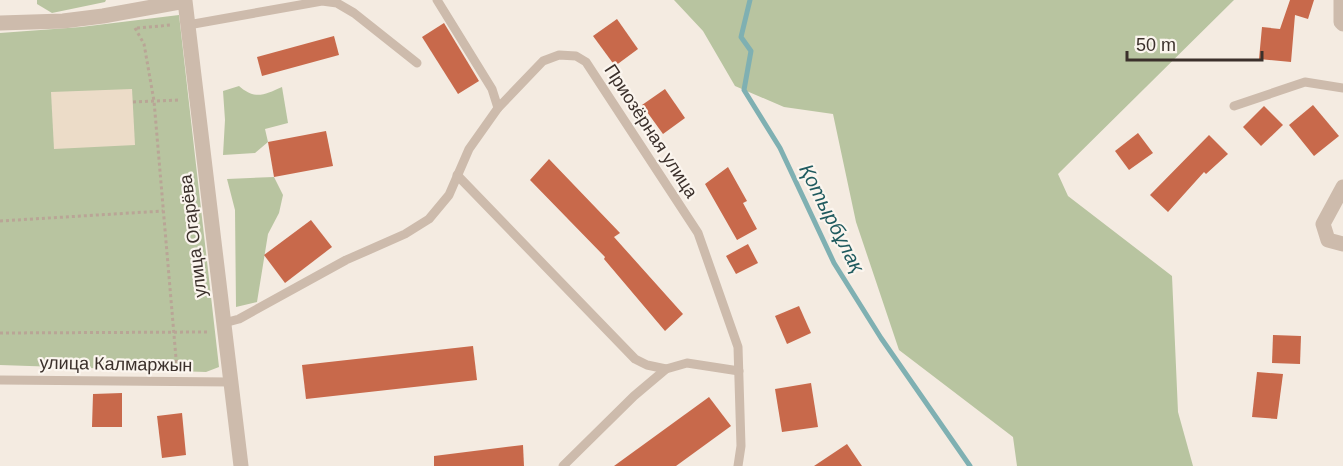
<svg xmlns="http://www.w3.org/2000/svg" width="1343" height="466" font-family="Helvetica,sans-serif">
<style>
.green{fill:#b8c4a0}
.plaza{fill:#ecdcc8}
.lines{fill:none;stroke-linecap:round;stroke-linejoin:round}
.stream{stroke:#7fb0b2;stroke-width:5}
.building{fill:#c8694b}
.path{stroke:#b9a596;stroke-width:3;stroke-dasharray:3 3;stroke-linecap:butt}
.service{stroke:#cdbbac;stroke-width:9}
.minor{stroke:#cdbbac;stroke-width:15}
.labels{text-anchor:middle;stroke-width:4.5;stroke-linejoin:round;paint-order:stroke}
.street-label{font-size:18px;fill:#3b302b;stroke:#fbf5ee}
.water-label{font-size:20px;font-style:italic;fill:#1f5a5e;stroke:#fbf5ee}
</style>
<rect width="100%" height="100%" fill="#f4ebe1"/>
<!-- green -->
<g class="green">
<polygon points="37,0 106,0 105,2 52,13 37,4"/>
<polygon points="674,0 1234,0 1058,174 1068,196 1172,276 1178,412 1193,466 1017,466 1013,437 899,350 856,222 833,114 784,107 735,86 703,31"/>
<polygon points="179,15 219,367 206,372 0,365 0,33 81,27"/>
<path d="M239 86C255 100 264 95 282 87L288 123 265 129 268 142 255 153 223 155 225 120 223 91Z"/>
<polygon points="274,177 283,195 279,213 268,234 257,302 236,307 235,210 227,179"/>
</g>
<!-- plaza -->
<polygon class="plaza" points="132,89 135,145 54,149 51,92"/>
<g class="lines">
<!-- stream -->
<polyline class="stream" points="750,0 741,37 751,51 744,90 780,148 834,263 881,338 970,466"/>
</g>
<!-- building -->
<g class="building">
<polygon points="1290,0 1314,0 1308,19 1295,15 1291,62 1259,59 1262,27 1280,29"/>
<polygon points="617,19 638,49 615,66 593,36"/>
<polygon points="444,23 479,81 458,94 422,37"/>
<polygon points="334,36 339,55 262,76 257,57"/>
<polygon points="665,89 685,118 663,134 642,105"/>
<polygon points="1313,105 1339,136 1314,156 1289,125"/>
<polygon points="1264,106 1283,125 1261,146 1243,127"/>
<polygon points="326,131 333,166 274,177 268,142"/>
<polygon points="1138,133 1153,153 1129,170 1115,151"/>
<polygon points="1209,135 1228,154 1206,174 1204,172 1168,212 1150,195"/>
<polygon points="549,159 620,233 614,237 683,314 665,331 604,259 605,257 530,180"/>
<polygon points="728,167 747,201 743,203 757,229 737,240 705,184"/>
<polygon points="311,220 332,247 285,283 264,255"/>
<polygon points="748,244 758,263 736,274 726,256"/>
<polygon points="799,306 811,333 787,344 775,316"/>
<polygon points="1273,335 1301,336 1300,364 1272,363"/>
<polygon points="473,346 477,380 306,399 302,365"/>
<polygon points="1257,372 1283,374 1277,419 1252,417"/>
<polygon points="811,383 818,427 782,432 775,389"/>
<polygon points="122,393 122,427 92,427 93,394"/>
<polygon points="709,397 731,426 676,466 614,466"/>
<polygon points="182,413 186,455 162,458 157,416"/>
<polygon points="847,444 862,466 814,466"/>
<polygon points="523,445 524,466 434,466 434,456"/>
</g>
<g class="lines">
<!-- path -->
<g class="path">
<polyline points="135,28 144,44 154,101 177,370"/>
<polyline points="137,28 171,25"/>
<polyline points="133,102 180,100"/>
<polyline points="0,221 163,211"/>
<polyline points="0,333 208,332"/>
</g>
<!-- service -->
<g class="service">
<polyline points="437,0 492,89 498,108"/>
<polyline points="188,25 322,1 337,3 354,13 417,63"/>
<polyline points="1234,106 1305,82 1343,88"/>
<polyline points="457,175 635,359 647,365 666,369"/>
<polyline points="224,323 239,319 346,260 405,234 429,219 449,195 469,149 498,108 543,61 559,55 576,56 586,62 698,233 738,347 741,446 738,466"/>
<polyline points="0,380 231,382"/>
<polyline points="563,466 634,396 666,369 687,363 739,371"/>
</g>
<!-- minor -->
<g class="minor">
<polyline points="1341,0 1341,22 1343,24"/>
<polyline points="0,23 63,21 103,16 185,1 241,466"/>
<polyline points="1343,187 1323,224 1328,240 1343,244"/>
</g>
</g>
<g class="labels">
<!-- street labels -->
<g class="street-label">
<text transform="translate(651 131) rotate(57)" y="6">Приозёрная улица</text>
<text transform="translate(193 236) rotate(-97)" y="6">улица Огарёва</text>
<text transform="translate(116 364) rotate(1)" y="6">улица Калмаржын</text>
</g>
<!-- water labels -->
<g class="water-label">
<text transform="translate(832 218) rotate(63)" y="7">Қотырбұлақ</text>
</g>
</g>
<!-- scale -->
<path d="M1127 51v9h135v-9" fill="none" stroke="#3b302b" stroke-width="3"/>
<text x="1136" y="51" font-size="18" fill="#3b302b" stroke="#fbf5ee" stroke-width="4.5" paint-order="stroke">50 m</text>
</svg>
